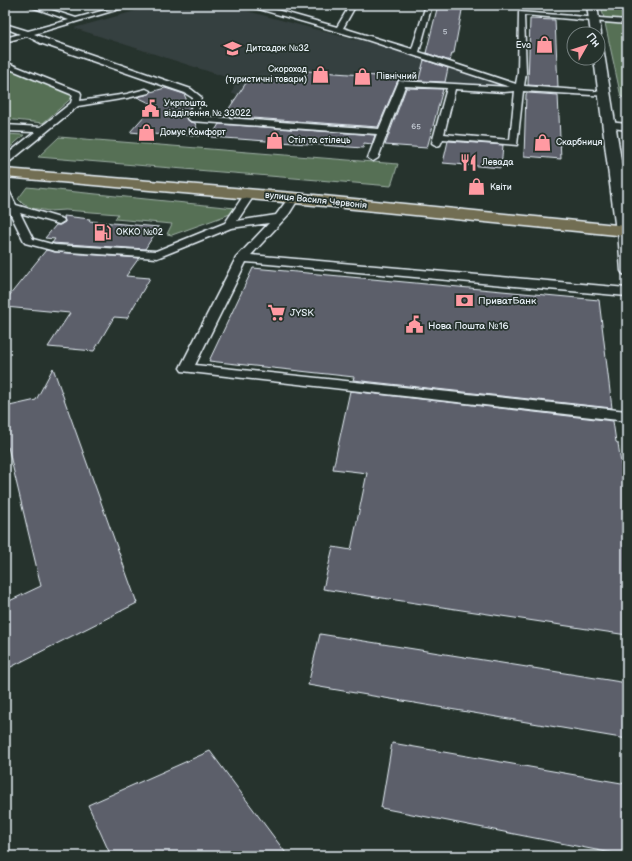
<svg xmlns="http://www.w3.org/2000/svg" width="632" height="861" font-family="'Balsamiq Sans',sans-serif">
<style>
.built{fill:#364040}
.green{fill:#567055;stroke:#9fb0a6}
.building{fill:#5c5e6b;stroke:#e8f1f8}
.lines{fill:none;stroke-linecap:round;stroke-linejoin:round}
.service-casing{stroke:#e8f1f8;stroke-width:3}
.tertiary-casing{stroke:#e8f1f8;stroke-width:3}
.primary-casing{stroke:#e8f1f8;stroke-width:3}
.service{fill:#26332d;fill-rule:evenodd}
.tertiary{fill:#26332d;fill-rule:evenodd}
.primary{fill:#726e52;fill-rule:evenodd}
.labels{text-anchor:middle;stroke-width:3.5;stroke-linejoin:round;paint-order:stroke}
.number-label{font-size:8px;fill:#c5ccd5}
.far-poi-label{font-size:9px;fill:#e8f1f8;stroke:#26332d;text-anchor:start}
.far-street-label{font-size:9px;fill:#e8f1f8;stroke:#26332d}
.poi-label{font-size:10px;fill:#e8f1f8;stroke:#26332d;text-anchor:start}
</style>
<rect width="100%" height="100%" fill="#26332d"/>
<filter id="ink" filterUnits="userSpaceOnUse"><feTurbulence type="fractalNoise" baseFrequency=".025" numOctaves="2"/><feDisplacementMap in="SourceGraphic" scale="8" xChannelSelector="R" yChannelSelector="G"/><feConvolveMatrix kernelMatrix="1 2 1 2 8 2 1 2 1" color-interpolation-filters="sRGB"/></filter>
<g filter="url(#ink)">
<!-- built -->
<polygon class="built" points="157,5 225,5 355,40 357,39 511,86 511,89 395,81 384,107 232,94 236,80 287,63 235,80 74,28"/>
<!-- green -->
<g class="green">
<polygon points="601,5 620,5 624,20 604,19"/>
<polygon points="605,23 627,24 627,98 621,97"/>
<polygon points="5,65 75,95 43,123 5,119"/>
<polygon points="5,134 24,135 5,152"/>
<polygon points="59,137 398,164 391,186 38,157"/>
<polygon points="27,187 235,208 233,213 172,235 167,234 172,224 115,219 118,214 65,210 49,211 31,208 23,204 18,199"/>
</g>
<!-- building -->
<g class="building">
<polygon points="438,5 463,5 454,53 452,53 450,61 426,53"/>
<polygon points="530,19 555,20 558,87 528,85"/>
<polygon points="424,60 448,68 445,82 398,80 378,127 224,116 250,77 299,81 307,71 419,79"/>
<polygon points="165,88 184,94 190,108 186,118 190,122 195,123 200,136 176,134 175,136 130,132 154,105 137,97 149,94 151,92"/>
<polygon points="406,88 443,89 427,148 385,145"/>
<polygon points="528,93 558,95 561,159 524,156 526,94"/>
<polygon points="219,124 375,135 372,144 364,143 363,148 211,137"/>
<polygon points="448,141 503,145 501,168 443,163"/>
<polygon points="64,216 90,219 89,221 159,227 145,249 52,243 55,239 45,238 56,225 60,225 65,222"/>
<polygon points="46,250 55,252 139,258 126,276 150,278 127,318 114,317 94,351 48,347 70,313 5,307 5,301"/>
<polygon points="253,268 599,300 612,408 353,380 354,377 209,361"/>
<polygon points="53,368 137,603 5,670 5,603 41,586 8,447 5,448 5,407 36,400"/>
<polygon points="350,391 613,421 616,442 618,443 627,505 627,635 323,589 333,547 351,550 367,473 333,469"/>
<polygon points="320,634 627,683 627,739 308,685"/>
<polygon points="392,743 627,784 627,856 381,808"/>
<polygon points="210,751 288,856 111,856 88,805"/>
</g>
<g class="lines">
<defs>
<g id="service">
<path d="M26 5H36L76 18 123 5H133L34 34 46 39 191 89 201 97 197 116 379 129 399 81 510 87 367 40 245 5H256L267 8 269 5H276L273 9 337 27 350 5H356L343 28 412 49 426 5H432L419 52 516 84 518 73 519 12 627 20V24L524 15 526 73 524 86 605 92H608L609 94 608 96 523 91 517 145 443 139 440 145 437 146 432 143 447 88 405 86 378 158 373 161 368 158 377 134 191 121 187 118 190 114 193 98 185 93 40 43 27 36 5 42V38L20 34 5 28V24L28 31 69 20ZM455 89 504 92 515 91 510 140 444 134Z"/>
<polygon points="5,62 80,92 81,94 80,101 127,94 146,89 150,91 149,93 127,98 78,106 8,163 5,164 5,156 35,132 5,131 5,125 41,127 71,103 73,95 5,67"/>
<polygon points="609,122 627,124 627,130 606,127 605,125"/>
<polygon points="5,190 9,191 16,205 63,219 64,221 59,224 20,213 33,239 55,245 156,251 225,223 246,192 250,191 255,194 237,221 276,215 290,196 294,195 299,198 289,214 251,255 627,288 627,296 246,262 195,365 627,411 627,421 182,371 180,368 236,258 269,223 231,228 157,258 55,251 25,243 5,203"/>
<polygon points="624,228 627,228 627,275 623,274 621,271 618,231"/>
</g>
<g id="tertiary">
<polygon points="587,5 597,5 601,34 600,36 598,37 598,34 591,34"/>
<polygon points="598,44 603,47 627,198 627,235 618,234 616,231 594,58 598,58"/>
</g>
<polygon id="primary" points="5,169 294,193 627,226 627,236 294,203 5,177"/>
</defs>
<!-- service casing -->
<use href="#service" class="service-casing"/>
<!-- tertiary casing -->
<use href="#tertiary" class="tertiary-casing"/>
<!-- primary casing -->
<use href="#primary" class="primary-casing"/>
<!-- service -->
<use href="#service" class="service"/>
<!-- tertiary -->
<use href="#tertiary" class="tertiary"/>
<!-- primary -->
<use href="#primary" class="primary"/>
</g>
</g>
<!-- icons -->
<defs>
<symbol id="shop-bare" viewBox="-9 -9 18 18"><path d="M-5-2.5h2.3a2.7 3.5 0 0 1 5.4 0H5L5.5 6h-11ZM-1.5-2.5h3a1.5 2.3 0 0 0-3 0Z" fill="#ff9aa2" stroke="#26332d" stroke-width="2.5" paint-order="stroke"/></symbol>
<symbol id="school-bare" viewBox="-9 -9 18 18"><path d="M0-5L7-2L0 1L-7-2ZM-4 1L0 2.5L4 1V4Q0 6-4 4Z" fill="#ff9aa2" stroke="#26332d" stroke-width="2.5" paint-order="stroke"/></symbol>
<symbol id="civic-bare" viewBox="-9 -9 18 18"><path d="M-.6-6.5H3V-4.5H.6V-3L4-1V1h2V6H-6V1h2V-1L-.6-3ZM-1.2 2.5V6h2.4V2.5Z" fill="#ff9aa2" stroke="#26332d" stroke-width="2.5" paint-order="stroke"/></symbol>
<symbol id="restaurant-bare" viewBox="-9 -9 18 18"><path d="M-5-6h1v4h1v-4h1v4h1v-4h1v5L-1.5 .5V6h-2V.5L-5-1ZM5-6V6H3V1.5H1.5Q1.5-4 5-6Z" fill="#ff9aa2" stroke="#26332d" stroke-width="2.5" paint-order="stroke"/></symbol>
<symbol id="fuel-bare" viewBox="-9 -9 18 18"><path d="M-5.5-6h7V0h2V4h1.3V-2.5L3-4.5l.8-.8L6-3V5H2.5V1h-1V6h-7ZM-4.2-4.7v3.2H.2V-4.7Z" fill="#ff9aa2" stroke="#26332d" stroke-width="2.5" paint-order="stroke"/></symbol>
<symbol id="bank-bare" viewBox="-9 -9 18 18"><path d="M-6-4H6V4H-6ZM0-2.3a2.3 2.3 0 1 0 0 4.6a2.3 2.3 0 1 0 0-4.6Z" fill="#ff9aa2" stroke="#26332d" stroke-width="2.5" paint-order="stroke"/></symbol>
<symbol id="supermarket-bare" viewBox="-9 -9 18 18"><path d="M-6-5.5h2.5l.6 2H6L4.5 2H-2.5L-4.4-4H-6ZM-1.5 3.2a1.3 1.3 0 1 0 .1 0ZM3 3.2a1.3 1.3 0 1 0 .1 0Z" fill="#ff9aa2" stroke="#26332d" stroke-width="2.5" paint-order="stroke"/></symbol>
</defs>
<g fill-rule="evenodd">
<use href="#shop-bare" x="532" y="32" width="25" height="25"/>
<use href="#school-bare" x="220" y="36" width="25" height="25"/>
<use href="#shop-bare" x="308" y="62" width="25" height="25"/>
<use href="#shop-bare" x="350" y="64" width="25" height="25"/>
<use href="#civic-bare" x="138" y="96" width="25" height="25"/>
<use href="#shop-bare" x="134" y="120" width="25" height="25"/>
<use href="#shop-bare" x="262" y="128" width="25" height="25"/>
<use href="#shop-bare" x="530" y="130" width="25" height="25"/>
<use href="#restaurant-bare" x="456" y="150" width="25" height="25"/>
<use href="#shop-bare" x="464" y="174" width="25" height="25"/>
<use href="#fuel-bare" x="90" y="220" width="25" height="25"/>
<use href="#bank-bare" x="452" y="288" width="25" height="25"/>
<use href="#supermarket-bare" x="264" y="300" width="25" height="25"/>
<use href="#civic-bare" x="402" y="312" width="25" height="25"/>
</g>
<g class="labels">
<!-- number labels -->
<g class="number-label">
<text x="445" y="34">5</text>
<text x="416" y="129">65</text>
</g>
<!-- far-poi labels -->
<g class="far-poi-label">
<text x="531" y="48" text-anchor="end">Eva</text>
<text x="246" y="51">Дитсадок №32</text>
<text x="307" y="72" text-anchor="end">Скороход<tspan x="307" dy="10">(туристичні товари)</tspan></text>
<text x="376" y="79">Північний</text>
<text x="164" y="106">Укрпошта,<tspan x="164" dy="10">відділення № 33022</tspan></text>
<text x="160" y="135">Домус Комфорт</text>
<text x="288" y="143">Стіл та стілець</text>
<text x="556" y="145">Скарбниця</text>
<text x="482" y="165">Левада</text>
<text x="490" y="190">Квiти</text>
<text x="116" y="235">ОККО №02</text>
</g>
<!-- far-street labels -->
<g class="far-street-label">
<text transform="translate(316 200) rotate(6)" y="3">вулиця Василя Червонія</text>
</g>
<!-- poi labels -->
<g class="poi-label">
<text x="478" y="304">ПриватБанк</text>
<text x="290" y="316">JYSK</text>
<text x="428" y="329">Нова Пошта №16</text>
</g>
</g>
<!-- margin -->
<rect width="632" height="861" fill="none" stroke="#26332d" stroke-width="20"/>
<rect x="10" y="10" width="612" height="841" fill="none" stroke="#e8f1f8" stroke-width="1.5" filter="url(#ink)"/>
<!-- north arrow -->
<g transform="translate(586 46) rotate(51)"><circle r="19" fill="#26332d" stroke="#747f7e"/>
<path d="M0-3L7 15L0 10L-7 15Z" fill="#ff9aa2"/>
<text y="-6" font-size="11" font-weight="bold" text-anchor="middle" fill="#e8f1f8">Пн</text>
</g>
</svg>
